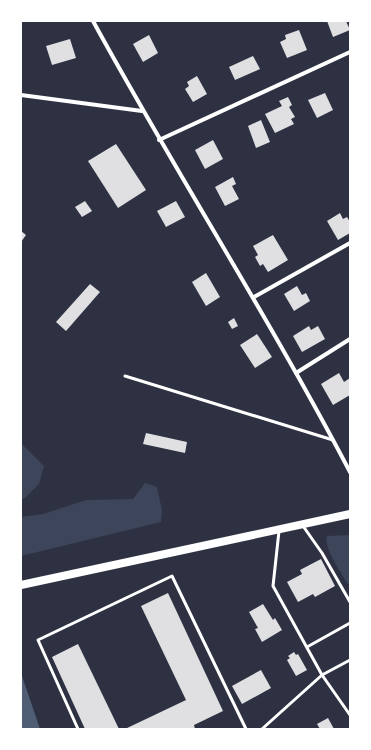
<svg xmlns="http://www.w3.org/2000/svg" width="371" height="750" font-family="Ubuntu,sans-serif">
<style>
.green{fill:#3c4559}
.water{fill:#4f5d75}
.building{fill:#e0e0e3}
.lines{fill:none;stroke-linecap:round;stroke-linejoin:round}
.service{stroke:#fff;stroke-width:3}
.minor{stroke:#fff;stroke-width:4}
.secondary{stroke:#fff;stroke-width:8}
</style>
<rect width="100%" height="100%" fill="#2d3142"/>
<!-- green -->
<g class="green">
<polygon points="21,443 44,466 39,484 24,499 21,499"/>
<polygon points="145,483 157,487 162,510 161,522 21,556 21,517 43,514 86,500 133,499"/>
<path d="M350 535V585L347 583C341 572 323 547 327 536Z"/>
</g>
<!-- water -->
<polygon class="water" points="21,673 40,729 21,729"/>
<!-- building -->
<g class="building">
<polygon points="327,21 346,21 350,30 333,37"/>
<polygon points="299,30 307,50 287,58 280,42 286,39 285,35"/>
<polygon points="149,35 158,53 143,62 133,44"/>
<polygon points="70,39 76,58 52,65 46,46"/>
<polygon points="253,56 260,69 235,80 229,67"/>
<polygon points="197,76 207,94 193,102 185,89 189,86 187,82"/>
<polygon points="325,93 333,110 317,118 308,100"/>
<polygon points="288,97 292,105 289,107 295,117 291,119 294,124 275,133 265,114 282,106 279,101"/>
<polygon points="261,120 270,142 256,148 248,126"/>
<polygon points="213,140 223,159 205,169 195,150"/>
<polygon points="116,144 146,190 118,208 88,161"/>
<polygon points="233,177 236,184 232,186 239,199 225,206 215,187"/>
<polygon points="85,201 92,211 82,217 75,207"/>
<polygon points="176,201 185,217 166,227 157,211"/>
<polygon points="340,213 343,219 347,217 350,222 350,233 338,240 327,221"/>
<polygon points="21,231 26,235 21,242"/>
<polygon points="273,235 288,260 268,272 263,264 260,266 255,257 258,255 253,246"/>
<polygon points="206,273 220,297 206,306 192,282"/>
<polygon points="90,284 100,292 66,331 56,322"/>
<polygon points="297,286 302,295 306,293 310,301 294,311 284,294"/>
<polygon points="234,318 238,326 232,329 228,322"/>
<polygon points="309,326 311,330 318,326 325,339 302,352 293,336"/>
<polygon points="257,334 272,357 255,368 240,345"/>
<polygon points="339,373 344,382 350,378 350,395 333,405 321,384"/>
<polygon points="146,433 187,442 185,453 143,444"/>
<polygon points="321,559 335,586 315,597 313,594 298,602 287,582 302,574 300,570"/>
<polygon points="168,593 223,711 194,725 195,729 125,729 186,700 141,606"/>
<polygon points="263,604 273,620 275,618 282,630 262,642 255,629 258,628 249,612"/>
<polygon points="78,644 119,729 85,729 52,657"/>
<polygon points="294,652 296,655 298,654 307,670 296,676 287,660 290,658 288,656"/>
<polygon points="261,670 271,688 242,704 232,686"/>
<polygon points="328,718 334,729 320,729 317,724"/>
</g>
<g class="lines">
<!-- service -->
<g class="service">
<polyline points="125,376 333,440"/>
<polyline points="303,526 322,553 350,602"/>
<polyline points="279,531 273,586 322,675 350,715"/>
<polyline points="307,647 350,623"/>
<polyline points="78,729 38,640 172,576 246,729"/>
<polyline points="262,729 322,675 350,660"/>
</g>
<!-- minor -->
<g class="minor">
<path d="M93 21C176 173 270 319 350 472"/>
<polyline points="21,95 142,111"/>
<polyline points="159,140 350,52"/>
<polyline points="254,297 350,243"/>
<polyline points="296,373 350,339"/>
</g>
<!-- secondary -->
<polyline class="secondary" points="21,585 350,514"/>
</g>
<!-- border -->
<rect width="371" height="750" fill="none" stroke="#ffffff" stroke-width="44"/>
</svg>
